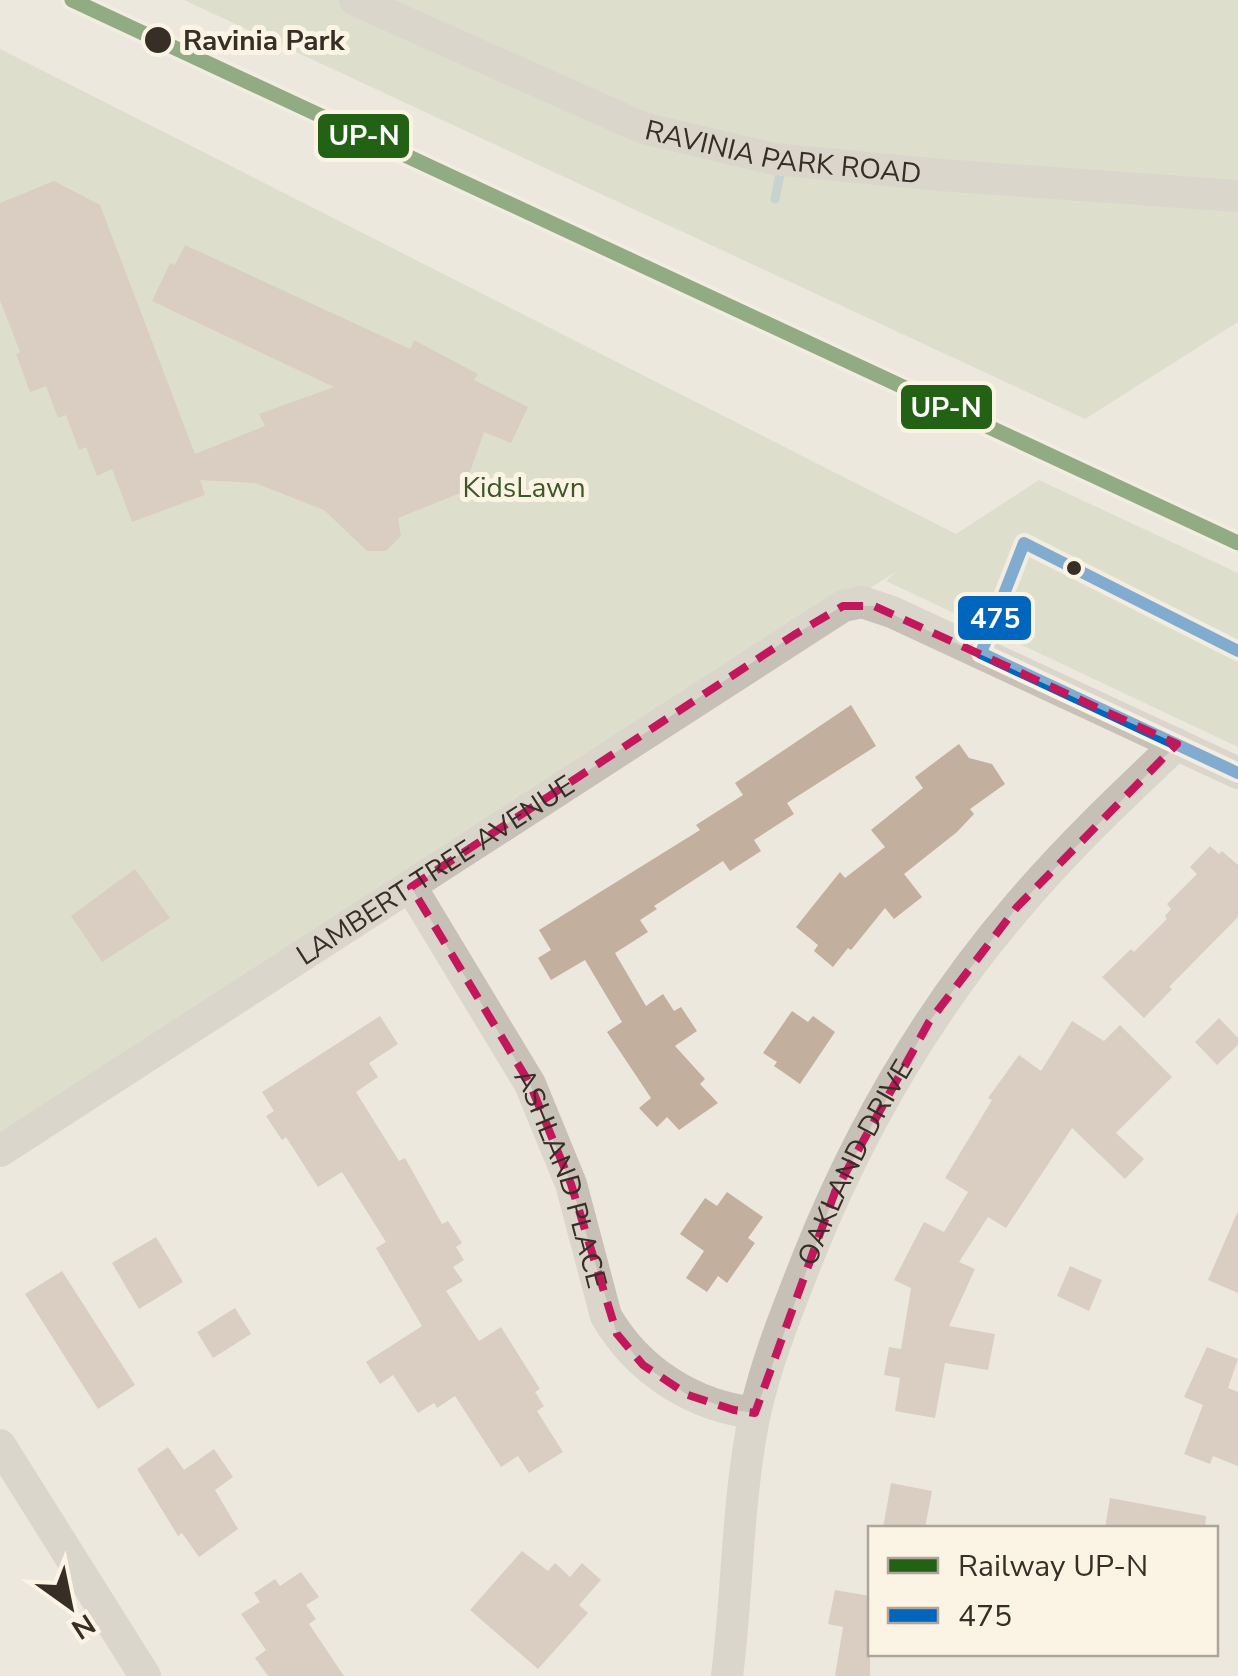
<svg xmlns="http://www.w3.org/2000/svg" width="1238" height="1676" font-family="'Nunito Sans',sans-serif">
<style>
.green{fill:#cad4b7}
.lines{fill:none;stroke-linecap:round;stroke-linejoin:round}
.stream{stroke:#99bac0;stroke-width:9}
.building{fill:#c2af9e}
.minor{stroke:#c6c0b7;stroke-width:32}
.bus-1-casing{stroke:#fbf4e5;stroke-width:20}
.bus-1{stroke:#0065bd;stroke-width:12}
.rail-1-casing{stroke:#fbf4e5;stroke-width:22}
.rail-1{stroke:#236214;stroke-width:15}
.marked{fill:none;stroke:#c2185b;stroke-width:8;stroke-dasharray:20 12;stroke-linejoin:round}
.stop-dot{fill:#372e26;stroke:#fbf4e5;stroke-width:4}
.labels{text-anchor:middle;stroke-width:10;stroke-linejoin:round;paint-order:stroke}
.stop-label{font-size:28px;font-weight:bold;fill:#372e26;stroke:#fbf4e5;text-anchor:start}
.street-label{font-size:28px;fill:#372e26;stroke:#fbf4e5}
.park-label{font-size:28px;fill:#3e5728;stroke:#fbf4e5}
.line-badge{stroke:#fbf4e5;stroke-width:4}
.badge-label{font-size:28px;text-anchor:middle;font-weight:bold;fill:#fff}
</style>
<rect width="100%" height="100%" fill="#ede8de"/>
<!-- green -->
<g class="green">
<polygon points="184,0 1238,0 1238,322 1085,419"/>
<polygon points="0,49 956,534 1039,480 1238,573 1238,747 886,581 897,571 0,1143"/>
</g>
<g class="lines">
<!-- stream -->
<polyline class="stream" points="775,199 780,174"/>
</g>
<!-- building -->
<g class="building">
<polygon points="54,181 100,205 195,454 265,426 259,414 334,387 152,301 170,263 175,265 185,245 410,349 414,340 478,374 474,380 528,407 511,443 484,432 463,492 398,518 401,536 386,551 367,551 324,510 255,483 200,480 205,495 132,522 112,469 97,476 86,447 79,450 66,415 58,418 46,386 30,392 16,354 20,352 0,300 0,203"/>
<polygon points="851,705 876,746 787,803 794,814 754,840 761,851 730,871 723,861 654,906 657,909 640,920 648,932 615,953 646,1006 663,994 674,1011 681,1007 697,1031 675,1046 705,1079 700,1084 718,1103 679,1130 667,1117 657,1127 639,1108 651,1098 607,1032 622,1022 585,960 551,980 538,958 551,950 539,930 700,830 696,825 743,795 735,783"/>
<polygon points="959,744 969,758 992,764 1005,784 970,809 974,814 957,832 904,874 922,897 894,919 885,908 851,950 848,948 833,967 814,951 818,945 796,927 840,872 845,878 885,847 871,830 923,788 915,777"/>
<polygon points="1210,846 1219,854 1222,851 1238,865 1238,917 1169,987 1172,989 1144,1018 1102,977 1131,949 1134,952 1167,919 1165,916 1171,909 1167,904 1197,874 1190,867"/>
<polygon points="135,869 170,918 102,962 71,916"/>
<polygon points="792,1011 808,1022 813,1016 835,1032 800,1084 774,1066 777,1062 763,1053"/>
<polygon points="380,1016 398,1044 369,1063 378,1077 356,1092 399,1161 405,1158 442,1224 448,1221 462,1243 456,1247 464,1260 453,1267 463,1281 446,1291 479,1341 501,1327 540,1389 535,1392 544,1406 537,1411 563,1452 529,1473 518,1456 501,1467 455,1396 437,1408 434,1403 418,1413 393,1375 380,1384 366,1362 422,1326 376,1248 386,1242 342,1172 318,1187 286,1137 282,1140 266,1116 274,1111 262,1092"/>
<polygon points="1219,1018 1238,1038 1238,1045 1217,1065 1195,1042"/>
<polygon points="1072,1021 1104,1041 1120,1025 1172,1077 1116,1133 1144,1159 1125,1179 1072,1128 1006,1228 988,1217 959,1262 975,1269 949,1326 995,1334 988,1370 945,1363 935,1418 895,1411 900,1378 884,1375 889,1347 901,1349 911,1288 894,1280 924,1222 944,1232 968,1192 945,1178 992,1100 988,1098 1019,1055 1041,1071"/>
<polygon points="727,1192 763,1217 748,1238 755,1243 727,1283 718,1276 707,1292 686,1278 704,1251 680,1234 705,1198 717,1206"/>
<polygon points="1238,1211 1238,1293 1208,1280"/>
<polygon points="156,1237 183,1282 139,1309 112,1263"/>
<polygon points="1070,1266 1102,1280 1089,1311 1057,1296"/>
<polygon points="62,1271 135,1385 98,1409 25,1294"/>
<polygon points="235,1308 251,1334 213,1358 197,1332"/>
<polygon points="1207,1347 1238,1359 1228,1388 1238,1392 1238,1466 1213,1456 1210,1464 1184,1454 1203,1405 1184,1397"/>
<polygon points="168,1447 184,1470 214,1449 233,1477 215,1490 238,1529 199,1557 182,1533 178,1536 137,1469"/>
<polygon points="891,1483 932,1491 925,1528 883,1528"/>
<polygon points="1110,1498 1206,1516 1205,1528 1105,1528"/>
<polygon points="522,1551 548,1571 555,1563 570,1577 582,1563 601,1580 579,1605 588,1613 538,1669 470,1610"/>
<polygon points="301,1572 319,1597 306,1605 316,1619 309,1624 344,1676 268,1676 255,1658 266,1650 241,1614 260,1602 254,1593 275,1579 280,1586"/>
<polygon points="835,1590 870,1596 870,1676 835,1676 843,1627 828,1624"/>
</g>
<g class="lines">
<!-- minor -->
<g class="minor">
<path id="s1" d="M355 0 643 128 774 159 940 175 1238 196"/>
<path id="s2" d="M411 887 530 1084 571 1184 606 1316C638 1371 693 1406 755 1413"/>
<path id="s3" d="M0 1151 843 606 862 602 892 612 1238 773"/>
<polyline points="0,1445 145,1676"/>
<path id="s4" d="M727 1676C738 1589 737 1499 755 1413 767 1359 789 1306 809 1255 860 1128 928 1011 1018 906 1067 848 1122 796 1177 744"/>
</g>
<defs>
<polyline id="bus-1" points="1238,651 1024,543 981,653 1238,773"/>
</defs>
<!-- bus-1 casing -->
<use href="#bus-1" class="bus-1-casing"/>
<!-- bus-1 -->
<use href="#bus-1" class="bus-1"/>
<defs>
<polyline id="rail-1" points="72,0 1238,543"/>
</defs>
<!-- rail-1 casing -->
<use href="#rail-1" class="rail-1-casing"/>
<!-- rail-1 -->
<use href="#rail-1" class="rail-1"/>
</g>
<!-- marked area -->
<path d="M0 0H1238V1676H0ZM843 606H874L1177 744 1017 907 929 1022 835 1192 755 1413 734 1410 688 1395 643 1365 617 1334 571 1184 530 1084 411 887 794 635Z" fill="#ede8de" fill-opacity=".55" fill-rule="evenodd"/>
<path class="marked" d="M843 606H874L1177 744 1017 907 929 1022 835 1192 755 1413 734 1410 688 1395 643 1365 617 1334 571 1184 530 1084 411 887 794 635Z"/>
<!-- markers -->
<g class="stop-dot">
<circle cx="158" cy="40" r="15"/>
<circle cx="1074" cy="568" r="9"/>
</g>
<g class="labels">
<!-- stop labels -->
<g class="stop-label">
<text x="183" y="50">Ravinia Park</text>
</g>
<!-- street labels -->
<g class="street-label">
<text dy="10" stroke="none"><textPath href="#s1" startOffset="458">RAVINIA PARK ROAD</textPath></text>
<text dy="10" stroke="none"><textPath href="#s3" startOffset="518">LAMBERT TREE AVENUE</textPath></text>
<text dy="10" stroke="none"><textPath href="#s4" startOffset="535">OAKLAND DRIVE</textPath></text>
<text dy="10" stroke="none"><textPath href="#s2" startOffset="330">ASHLAND PLACE</textPath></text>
</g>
<!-- park labels -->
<g class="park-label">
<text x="524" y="497">KidsLawn</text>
</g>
</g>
<g class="line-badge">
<rect x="316" y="112" width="95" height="48" rx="10" fill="#236214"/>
<rect x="899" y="383" width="95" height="48" rx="10" fill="#236214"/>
<rect x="956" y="594" width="77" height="48" rx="10" fill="#0065bd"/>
</g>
<g class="badge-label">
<text x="364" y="145">UP-N</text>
<text x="946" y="417">UP-N</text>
<text x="995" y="628">475</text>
</g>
<!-- legend -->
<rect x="868" y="1526" width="350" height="130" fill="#fbf4e5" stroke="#ada599" stroke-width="2.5"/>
<rect x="888" y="1558" width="50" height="15" fill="#236214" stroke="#ada599" stroke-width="2.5"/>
<text x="958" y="1576" font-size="30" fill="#372e26">Railway UP-N</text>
<rect x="888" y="1608" width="50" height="15" fill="#0065bd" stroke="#ada599" stroke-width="2.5"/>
<text x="958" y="1626" font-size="30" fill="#372e26">475</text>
<!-- north arrow -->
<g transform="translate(70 1606) rotate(147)" stroke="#fbf4e5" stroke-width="8" paint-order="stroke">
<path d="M0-8L18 38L0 25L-18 38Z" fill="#372e26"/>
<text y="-15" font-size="28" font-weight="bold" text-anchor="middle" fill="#372e26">N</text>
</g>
</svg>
